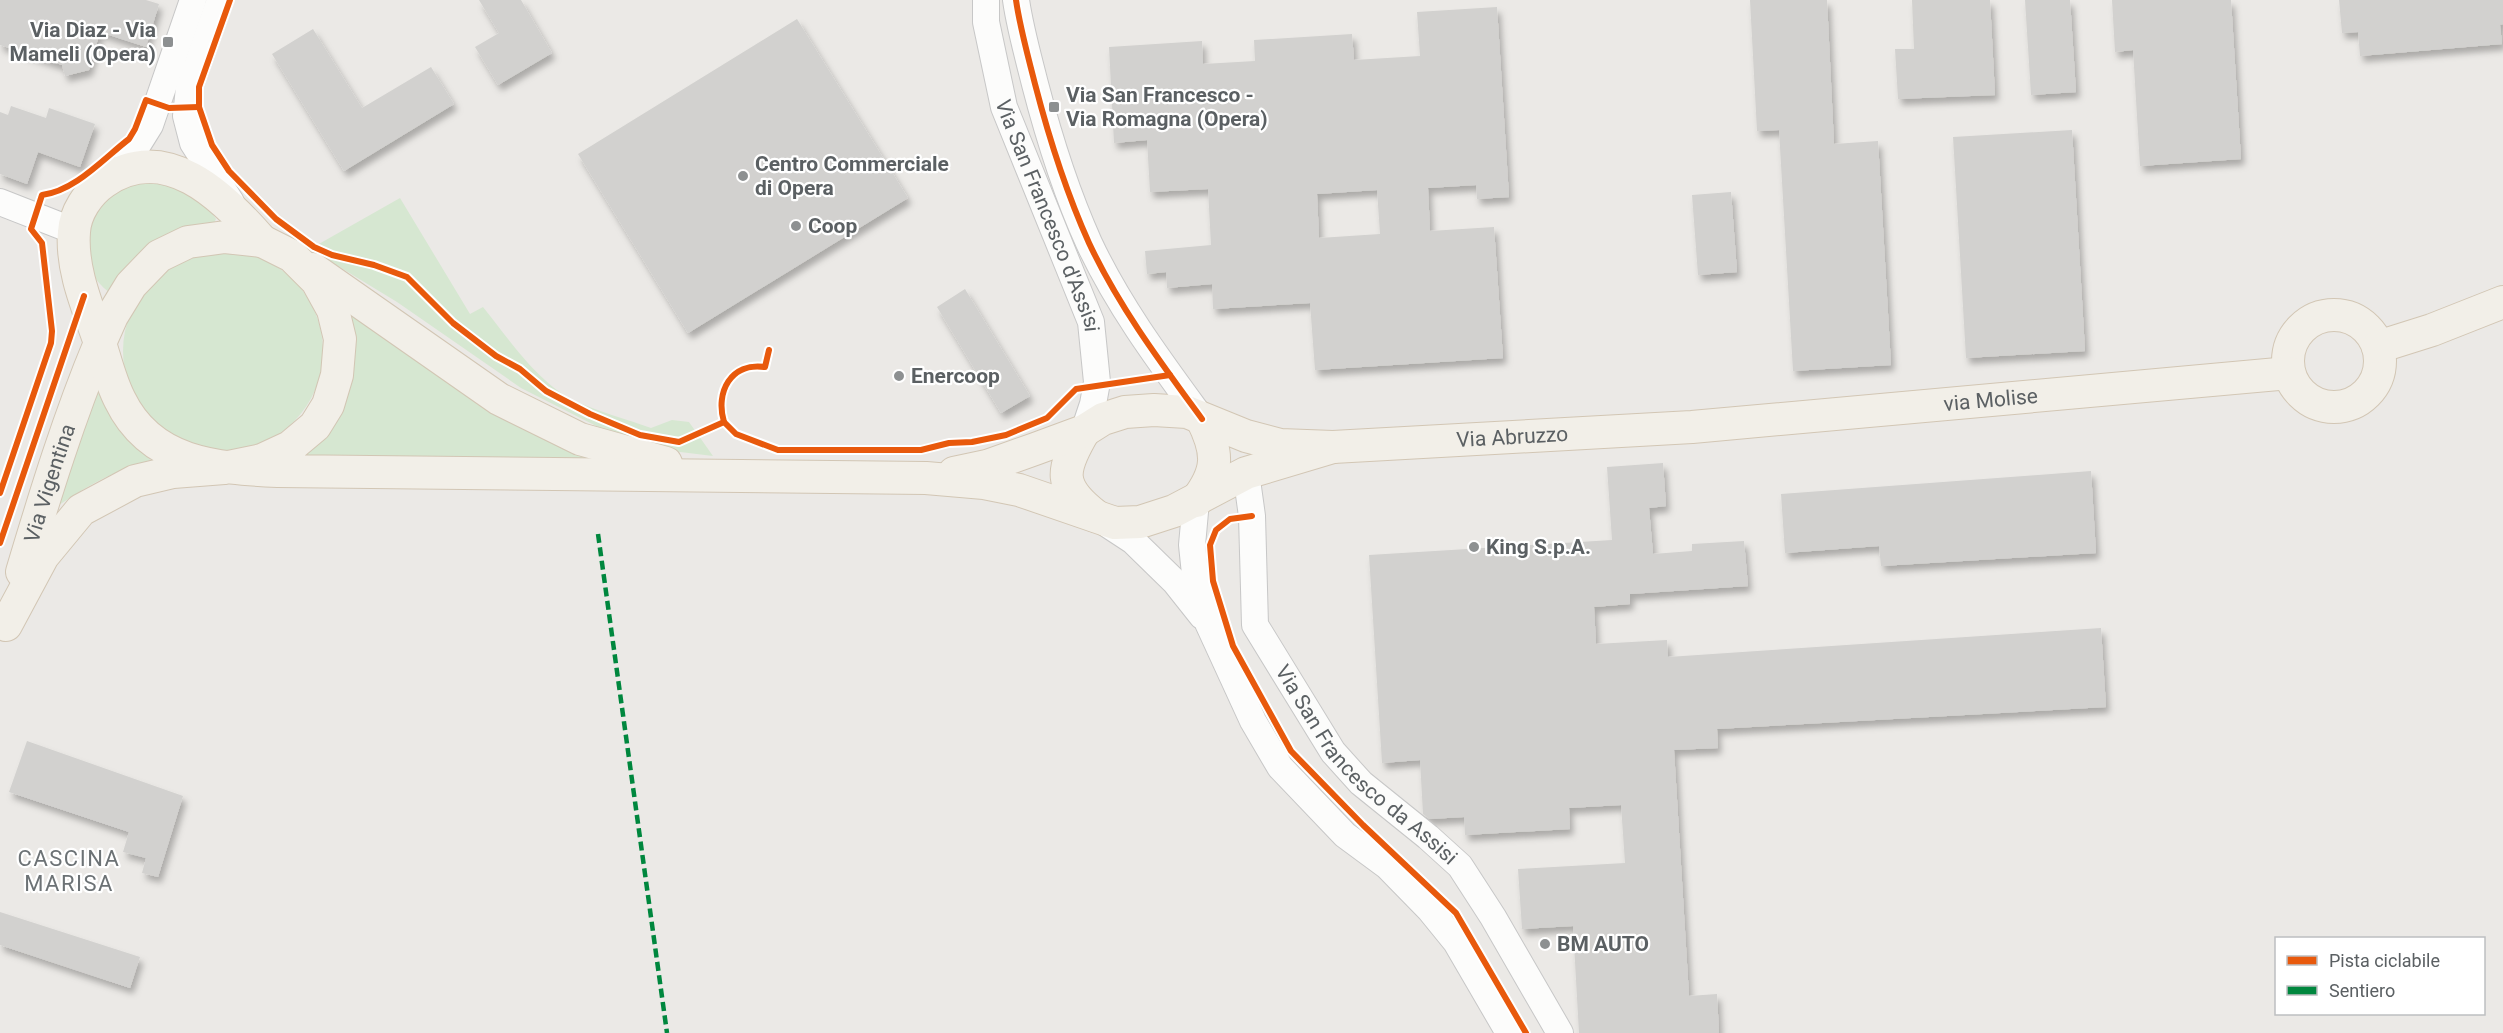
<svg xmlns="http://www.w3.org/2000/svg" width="2503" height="1033" font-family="Roboto,sans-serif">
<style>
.green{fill:#d6e7d1}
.building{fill:#d2d1cf;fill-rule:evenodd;filter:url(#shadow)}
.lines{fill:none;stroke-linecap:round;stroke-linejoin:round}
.minor-casing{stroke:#c7c7c7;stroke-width:28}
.major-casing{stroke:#d2c6b4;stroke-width:34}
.minor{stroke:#fcfcfb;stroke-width:26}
.major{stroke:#f2efe8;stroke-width:32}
.quiet{stroke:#00873e;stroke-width:4.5;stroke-dasharray:9 4.5;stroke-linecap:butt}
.cycleway-casing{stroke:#fff;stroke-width:10}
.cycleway{stroke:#e8590c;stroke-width:6}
.poi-dot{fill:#8d9091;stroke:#fff;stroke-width:2}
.labels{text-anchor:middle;stroke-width:4.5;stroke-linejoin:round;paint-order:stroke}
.poi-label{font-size:21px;font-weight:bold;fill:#5b6063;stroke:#fff;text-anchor:start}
.street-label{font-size:21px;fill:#5b6063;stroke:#fff}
.neighbourhood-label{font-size:22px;letter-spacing:1.5px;fill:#6c7275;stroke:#fff}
</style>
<defs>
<filter id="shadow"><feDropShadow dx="3.5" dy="6" stdDeviation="3" flood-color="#0004"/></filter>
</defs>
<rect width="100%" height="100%" fill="#ebe9e6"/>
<!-- green -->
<g class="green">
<path d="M166 180 210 210 216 219 214 223C166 239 134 243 109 292 72 266 86 208 120 187 129 182 155 181 166 180Z"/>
<path d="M400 198 470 314 483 307C508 338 539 385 577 402 600 412 626 419 651 428L672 420 689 422 713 456 664 450 628 442 521 388 397 302 310 249Z"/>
<circle cx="223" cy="351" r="100"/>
<polygon points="345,306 611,462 291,459 315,442"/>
<path d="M94 388C105 396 104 406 111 416 123 435 138 449 154 463 112 469 88 486 53 509Z"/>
</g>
<!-- building -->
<g class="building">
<polygon points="0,0 146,0 159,4 146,47 100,32 89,70 65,76 62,65 0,45"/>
<polygon points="479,0 521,0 552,53 498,85 475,47 499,33"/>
<polygon points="1750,0 1827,0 1834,144 1878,141 1891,365 1793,371 1779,130 1757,131"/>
<polygon points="1912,0 1990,0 1995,95 1898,99 1895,49 1914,49"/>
<polygon points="2025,0 2070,0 2076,92 2031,95"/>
<polygon points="2112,0 2231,0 2241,159 2140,166 2133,50 2115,52"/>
<polygon points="2339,0 2503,0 2503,24 2500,25 2502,44 2360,56 2358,32 2342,33"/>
<path d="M1497 7 1509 197 1477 199 1476 185 1428 188 1430 231 1494 227 1503 358 1315 370 1310 303 1213 309 1212 284 1167 288 1166 272 1147 274 1145 251 1211 245 1208 189 1150 192 1147 140 1114 143 1109 47 1202 41 1203 64 1255 61 1254 40 1352 34 1354 60 1420 56 1417 12ZM1377 190 1380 234 1319 238 1317 194Z"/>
<polygon points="797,19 908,198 688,333 578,154"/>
<polygon points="313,29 362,108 431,67 454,104 344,171 272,54"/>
<polygon points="11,106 46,118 49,108 95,124 80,167 38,152 27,184 0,174 0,112 8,115"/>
<polygon points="2072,130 2085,351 1966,358 1953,137"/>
<polygon points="1731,192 1737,272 1698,275 1692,195"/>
<polygon points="965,289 1030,396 1001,413 937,307"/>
<polygon points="1663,463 1666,506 1649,508 1653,554 1692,551 1692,544 1744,541 1748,586 1630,594 1630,604 1594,607 1596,644 1667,640 1668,657 2101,628 2106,707 1717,729 1718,748 1674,750 1689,996 1717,994 1719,1033 1579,1033 1573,926 1522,929 1518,869 1625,863 1621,805 1569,808 1570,829 1465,835 1464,817 1430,819 1423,814 1420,760 1382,763 1369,555 1612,540 1607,467"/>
<polygon points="2091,471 2096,553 1881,566 1879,546 1785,553 1781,494"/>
<polygon points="27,741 183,796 158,877 142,873 146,858 123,852 129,832 9,792"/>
<polygon points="0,912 140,957 130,988 0,945"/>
</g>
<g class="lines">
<defs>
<g id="minor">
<polyline points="220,0 189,88 186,116 193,143 231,202"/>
<path id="s1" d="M986 0V22L1004 107 1091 322 1097 382 1093 404 1084 431"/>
<path d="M1016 0C1020 28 1028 56 1035 84 1049 138 1066 192 1089 243 1119 307 1161 363 1202 419"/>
<polyline points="122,170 150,125 193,0"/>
<polyline points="0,202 74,231"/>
<path id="s2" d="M1246 473 1252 516 1255 625 1333 752 1361 783 1428 837 1460 866 1493 917 1560 1033"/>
<polyline points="1196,501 1192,545 1195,574 1208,623 1253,721 1280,767 1345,835 1387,866 1430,910 1456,942 1509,1033"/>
<polyline points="1101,520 1133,541 1175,582 1202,616"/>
</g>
<g id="major">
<polyline points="313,269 499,399 580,439 666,463"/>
<circle cx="2334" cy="361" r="46"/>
<polyline points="2378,347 2432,330 2503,302"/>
<path d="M1084 431C1061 470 1057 486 1096 516"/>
<path id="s3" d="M954 473 987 466 1035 449 1084 431 1103 419 1125 412 1154 410 1187 412 1246 436 1280 445 1333 447 1692 427 2289 373"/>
<path d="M1196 501C1219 471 1219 453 1202 419"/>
<path id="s4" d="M22 572C45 495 69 417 100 343 88 308 71 270 74 232 75 213 88 193 104 182 165 139 223 196 262 241"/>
<path d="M6 625 43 556 81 510 135 481 173 472 224 468 262 460 290 447 315 426 328 405 337 375 340 339 333 310 317 281 292 256 262 241 225 237 188 242 159 256 131 285 112 316 100 343C106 362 111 383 120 400 151 464 216 468 278 471L926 478 984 483 1019 490 1115 523 1140 522 1174 511 1246 473 1333 447"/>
</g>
</defs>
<!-- minor casing -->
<use href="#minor" class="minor-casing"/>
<!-- major casing -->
<use href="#major" class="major-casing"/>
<!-- minor -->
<use href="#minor" class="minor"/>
<!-- major -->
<use href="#major" class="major"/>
<!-- quiet -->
<polyline class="quiet" points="598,534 667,1033"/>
<defs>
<g id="cycleway">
<path d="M230 0 199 87V107L212 145 229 171 276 219 314 247 332 255 374 265 407 277 453 323 496 356 520 369 546 391 590 414 640 435 679 442 724 422C715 392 731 362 765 367L769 350"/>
<path d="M1016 0C1020 28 1028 56 1035 84 1049 138 1066 192 1089 243 1119 307 1161 363 1202 419"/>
<polyline points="724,422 736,434 778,450 921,450 949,443 972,442 1006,435 1047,418 1076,389 1170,375"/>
<path d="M0 493 51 343 52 331 42 243 31 229 42 195C75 191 103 159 129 139L135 129 146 100 169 108 199 107"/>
<polyline points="1252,516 1230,519 1216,530 1210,545 1213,581 1233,646 1291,751 1363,825 1456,913 1526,1033"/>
<polyline points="0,543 84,296"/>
</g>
</defs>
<!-- cycleway casing -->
<use href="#cycleway" class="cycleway-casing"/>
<!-- cycleway -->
<use href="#cycleway" class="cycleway"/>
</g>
<!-- markers -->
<g class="poi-dot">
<rect x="162" y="36" width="12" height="12" rx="3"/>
<rect x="1048" y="101" width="12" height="12" rx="3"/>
<circle cx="743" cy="176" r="6"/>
<circle cx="796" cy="226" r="6"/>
<circle cx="899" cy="376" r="6"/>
<circle cx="1474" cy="547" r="6"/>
<circle cx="1545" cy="944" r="6"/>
</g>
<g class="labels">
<!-- poi labels -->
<g class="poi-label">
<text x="156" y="37" text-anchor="end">Via Diaz - Via<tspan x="156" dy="24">Mameli (Opera)</tspan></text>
<text x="1066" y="102">Via San Francesco -<tspan x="1066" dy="24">Via Romagna (Opera)</tspan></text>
<text x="755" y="171">Centro Commerciale<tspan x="755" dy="24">di Opera</tspan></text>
<text x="808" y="233">Coop</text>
<text x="911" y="383">Enercoop</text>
<text x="1486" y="554">King S.p.A.</text>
<text x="1557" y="951">BM AUTO</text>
</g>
<!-- street labels -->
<g class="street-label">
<text dy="7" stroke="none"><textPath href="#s1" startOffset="226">Via San Francesco d'Assisi</textPath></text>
<text dy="7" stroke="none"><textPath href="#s3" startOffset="1056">via Molise</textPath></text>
<text dy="7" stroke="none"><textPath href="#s3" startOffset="576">Via Abruzzo</textPath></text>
<text dy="7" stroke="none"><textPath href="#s4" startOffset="93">Via Vigentina</textPath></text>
<text dy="7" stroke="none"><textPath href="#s2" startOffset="333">Via San Francesco da Assisi</textPath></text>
</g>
<!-- neighbourhood labels -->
<g class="neighbourhood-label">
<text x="69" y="866">CASCINA<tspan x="69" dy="25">MARISA</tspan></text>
</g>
</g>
<!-- legend -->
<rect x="2275" y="937" width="210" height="78" fill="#ffffff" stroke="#bdbfc1" stroke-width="1.5"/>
<rect x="2287" y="956" width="30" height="9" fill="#e8590c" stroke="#bdbfc1" stroke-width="1.5"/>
<text x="2329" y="967" font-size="18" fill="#5b6063">Pista ciclabile</text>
<rect x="2287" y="986" width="30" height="9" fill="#00873e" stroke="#bdbfc1" stroke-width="1.5"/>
<text x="2329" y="997" font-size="18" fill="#5b6063">Sentiero</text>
</svg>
